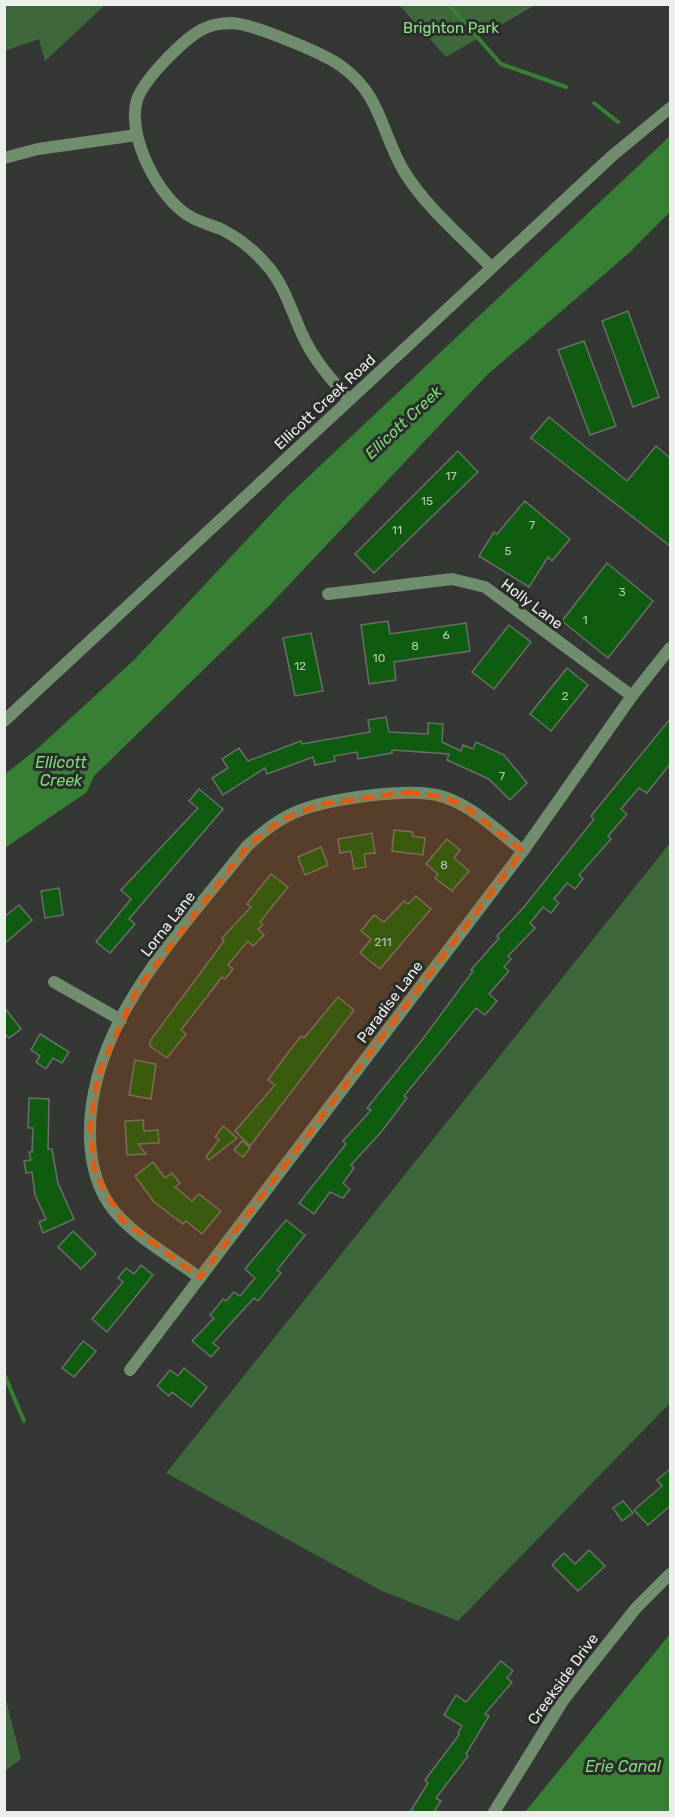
<svg xmlns="http://www.w3.org/2000/svg" width="675" height="1817" font-family="Rubik,sans-serif">
<style>
.green{fill:#3e673c}
.water{fill:#387f36}
.lines{fill:none;stroke-linecap:round;stroke-linejoin:round}
.stream{stroke:#387f36;stroke-width:4}
.building{fill:#0f5c10;stroke:#6b6e6b;stroke-width:1.5}
.minor{stroke:#708d6d;stroke-width:12}
.tertiary{stroke:#708d6d;stroke-width:12}
.marked{fill:#e8590c;fill-opacity:0.2;stroke:#e8590c;stroke-width:4.5;stroke-dasharray:12 8;stroke-linejoin:round}
.labels{text-anchor:middle;stroke-width:6;stroke-linejoin:round;paint-order:stroke}
.number-label{font-size:12px;fill:#b5cab5}
.park-label{font-size:15px;fill:#8ae785;stroke:#2a2d2a}
.street-label{font-size:15px;fill:#eceeec;stroke:#2a2d2a}
.water-label{font-size:16px;font-style:italic;fill:#7eda79;stroke:#2a2d2a}
</style>
<rect width="100%" height="100%" fill="#343734"/>
<!-- green -->
<g class="green">
<polygon points="4,5 5,4 105,5 45,61 39,39 5,51"/>
<polygon points="399,5 535,5 446,57"/>
<polygon points="670,843 670,1403 458,1621 382,1591 166,1473"/>
<polygon points="4,1692 21,1759 5,1771 4,1771"/>
</g>
<!-- water -->
<g class="water">
<polygon points="670,136 670,212 629,253 487,375 269,606 94,776 87,792 5,848 5,774 37,749 135,659 287,497"/>
<polygon points="670,1634 670,1812 525,1812"/>
</g>
<g class="lines">
<!-- stream -->
<g class="stream">
<polyline points="448,4 501,64 566,87"/>
<polyline points="594,103 618,122"/>
<polyline points="4,1374 24,1421"/>
</g>
</g>
<!-- building -->
<g class="building">
<polygon points="628,311 659,397 633,407 602,321"/>
<polygon points="584,341 616,426 590,435 558,350"/>
<polygon points="549,417 627,481 656,446 670,458 670,546 531,438"/>
<polygon points="458,451 478,472 374,573 355,554"/>
<polygon points="525,501 570,539 552,561 548,557 529,587 479,556 494,532 497,534"/>
<polygon points="607,563 653,601 608,658 562,621"/>
<polygon points="388,621 390,634 466,623 470,651 394,662 396,680 369,684 361,625"/>
<polygon points="509,625 531,642 494,689 472,672"/>
<polygon points="311,633 323,691 295,696 283,638"/>
<polygon points="567,668 588,685 551,731 530,714"/>
<polygon points="386,717 389,732 428,734 428,723 443,724 442,742 461,751 463,745 473,749 476,742 504,755 527,783 510,800 489,779 447,760 449,754 392,750 392,753 358,759 357,752 334,756 335,761 315,765 313,757 267,774 265,768 223,795 212,778 228,768 222,759 239,748 248,761 301,741 302,744 370,732 368,720"/>
<polygon points="670,719 670,764 647,793 639,788 621,809 627,814 608,836 611,839 579,875 583,879 575,889 567,883 554,899 559,903 551,913 543,907 530,923 535,928 508,956 511,959 504,967 509,971 489,994 497,1001 485,1015 476,1008 404,1096 407,1098 382,1131 351,1165 354,1168 343,1183 350,1189 343,1198 330,1192 314,1214 299,1203 346,1144 343,1141 371,1110 367,1108 422,1040 473,971 471,970 499,938 497,936 524,907 594,819 591,816"/>
<polygon points="199,789 223,809 129,919 135,924 110,953 96,942 131,899 121,890 198,808 189,801"/>
<polygon points="394,830 413,832 412,836 425,838 423,855 392,851"/>
<polygon points="372,833 375,853 364,854 366,867 354,869 351,851 340,853 338,839"/>
<polygon points="447,839 460,850 454,858 469,871 452,891 435,878 438,874 426,864"/>
<polygon points="321,847 328,865 305,875 298,857"/>
<polygon points="271,874 288,887 260,922 263,925 258,929 264,935 253,946 248,941 228,965 233,969 225,979 222,977 181,1030 186,1034 167,1058 150,1046 150,1041 224,941 222,938 251,907 247,904"/>
<polygon points="59,888 63,915 45,918 41,891"/>
<polygon points="416,896 431,909 380,969 360,953 371,939 361,931 374,915 384,922 404,901 408,904"/>
<polygon points="19,905 32,920 4,944 4,917"/>
<polygon points="338,997 354,1010 250,1146 235,1131 275,1085 268,1080 284,1058 301,1036 304,1038"/>
<polygon points="4,1007 21,1029 9,1038 4,1033"/>
<polygon points="40,1034 69,1052 62,1063 53,1058 46,1069 36,1062 40,1056 31,1050"/>
<polygon points="135,1060 156,1064 151,1099 129,1095"/>
<polygon points="29,1098 49,1099 48,1149 52,1149 58,1183 74,1219 43,1233 39,1222 46,1219 35,1195 32,1172 26,1173 24,1161 31,1160 29,1152 32,1152 33,1128 28,1128"/>
<polygon points="143,1120 144,1131 158,1130 159,1143 138,1144 146,1154 127,1155 125,1121"/>
<polygon points="223,1126 237,1138 209,1160 206,1157 219,1140 215,1137"/>
<polygon points="242,1141 250,1148 243,1157 234,1150"/>
<polygon points="153,1162 165,1178 172,1173 180,1183 175,1187 192,1201 199,1194 221,1211 202,1234 186,1221 183,1224 154,1202 135,1176"/>
<polygon points="286,1220 305,1235 277,1270 281,1273 258,1301 254,1298 213,1343 219,1348 211,1357 192,1341 214,1318 210,1315 223,1299 226,1301 234,1292 240,1296 255,1278 245,1269"/>
<polygon points="73,1231 96,1254 81,1269 58,1247"/>
<polygon points="141,1265 153,1275 107,1332 92,1319 123,1282 118,1278 126,1268 134,1274"/>
<polygon points="83,1341 96,1351 74,1377 62,1368"/>
<polygon points="184,1368 207,1387 191,1407 172,1392 169,1396 157,1386 170,1370 178,1376"/>
<polygon points="670,1469 670,1506 648,1525 634,1510 662,1486 657,1480"/>
<polygon points="623,1501 633,1513 622,1521 613,1508"/>
<polygon points="589,1550 605,1566 578,1591 552,1565 564,1553 575,1564"/>
<polygon points="501,1661 513,1671 507,1678 512,1682 485,1714 489,1716 466,1754 468,1756 436,1798 441,1801 434,1812 410,1812 428,1783 425,1780 459,1735 458,1733 462,1726 444,1715 456,1695 466,1702"/>
</g>
<g class="lines">
<!-- minor -->
<g class="minor">
<polyline points="4,158 38,149 137,135"/>
<path d="M349 400C331 379 313 359 302 334 292 312 285 288 270 269 257 253 239 238 221 229 211 225 200 222 191 217 159 200 126 135 137 100 144 79 182 41 201 30 210 25 222 23 232 23 253 24 323 53 341 66 382 95 381 134 405 173 427 208 462 237 491 267"/>
<polyline points="328,594 452,579 485,587 632,696"/>
<polyline points="54,982 121,1020"/>
<path d="M200 1278C172 1257 127 1232 109 1204 96 1185 91 1163 90 1139 86 1025 182 930 247 846 263 832 277 820 296 812 326 799 413 786 444 797 474 807 499 832 523 851"/>
<polyline points="130,1370 523,851 632,696 670,648"/>
</g>
<!-- tertiary -->
<g class="tertiary">
<polyline points="4,721 612,156 670,108"/>
<polyline points="494,1812 564,1699 636,1608 670,1574"/>
</g>
</g>
<!-- marked area -->
<path class="marked" d="M408 792 444 797 465 806 523 851 200 1278 122 1220 95 1174 90 1127 98 1074 137 989 247 846 281 820 320 804Z"/>
<g class="labels">
<!-- number labels -->
<g class="number-label">
<text x="451" y="480">17</text>
<text x="427" y="505">15</text>
<text x="532" y="529">7</text>
<text x="397" y="534">11</text>
<text x="508" y="555">5</text>
<text x="622" y="596">3</text>
<text x="585" y="624">1</text>
<text x="446" y="639">6</text>
<text x="415" y="650">8</text>
<text x="379" y="662">10</text>
<text x="300" y="670">12</text>
<text x="565" y="700">2</text>
<text x="502" y="780">7</text>
<text x="444" y="869">8</text>
<text x="383" y="946">211</text>
</g>
<!-- park labels -->
<g class="park-label">
<text x="451" y="33">Brighton Park</text>
</g>
<!-- street labels -->
<g class="street-label">
<text transform="translate(325 402) rotate(-43)" y="5">Ellicott Creek Road</text>
<text transform="translate(532 604) rotate(37)" y="5">Holly Lane</text>
<text transform="translate(168 924) rotate(-52)" y="5">Lorna Lane</text>
<text transform="translate(390 1002) rotate(-53)" y="5">Paradise Lane</text>
<text transform="translate(563 1679) rotate(-54)" y="5">Creekside Drive</text>
</g>
<!-- water labels -->
<g class="water-label">
<text transform="translate(403 422) rotate(-43)" y="6">Ellicott Creek</text>
<text x="61" y="768">Ellicott<tspan x="61" dy="18">Creek</tspan></text>
<text x="623" y="1772">Erie Canal</text>
</g>
</g>
<!-- border -->
<rect width="675" height="1817" fill="none" stroke="#eceeec" stroke-width="12"/>
</svg>
